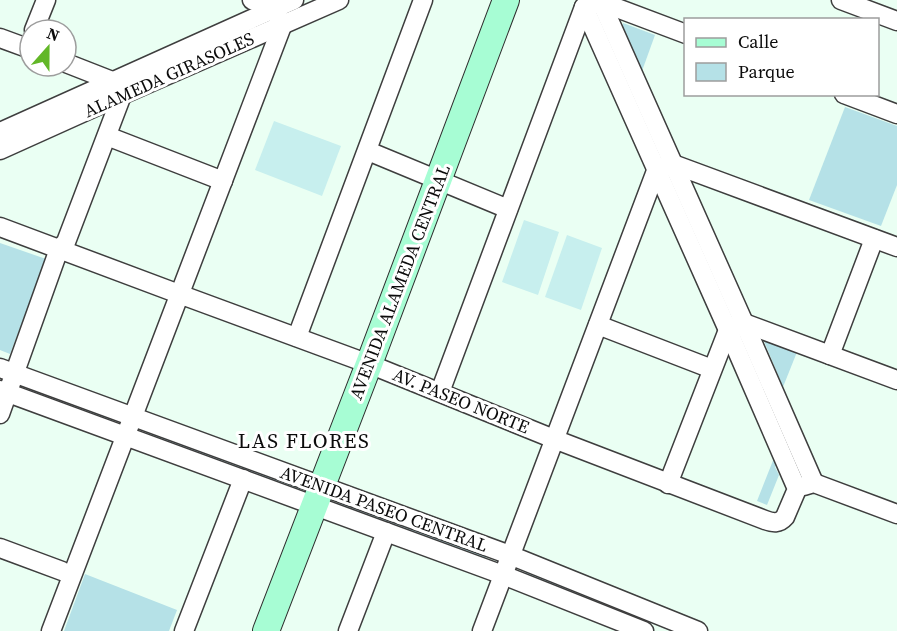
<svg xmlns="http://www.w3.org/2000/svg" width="897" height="631" font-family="'Source Serif 4',serif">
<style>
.green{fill:#b5e1e7}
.pitch{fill:#c7efee}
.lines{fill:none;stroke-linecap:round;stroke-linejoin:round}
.street-casing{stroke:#3e3e3e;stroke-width:21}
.secondary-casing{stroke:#2d2d2d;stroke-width:28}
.street{stroke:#fff;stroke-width:18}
.secondary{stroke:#a7fdd4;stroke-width:26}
.labels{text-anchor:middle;stroke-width:6;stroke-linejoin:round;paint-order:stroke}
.street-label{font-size:18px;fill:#0b0b0b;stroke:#fff}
.quarter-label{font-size:21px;letter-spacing:1.5px;fill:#0b0b0b;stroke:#fff}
</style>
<rect width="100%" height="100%" fill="#eafff3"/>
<!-- green -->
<g class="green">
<polygon points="623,23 655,35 642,71 623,30"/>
<polygon points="845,107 897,126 897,185 881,226 809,200"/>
<polygon points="0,243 46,259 10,354 0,350"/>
<polygon points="764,341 797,352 783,387"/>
<polygon points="30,387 114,417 112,423 28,393"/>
<polygon points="147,429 302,486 300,492 145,435"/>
<polygon points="774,458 777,464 775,467 779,475 767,505 757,501"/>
<polygon points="339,499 487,555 485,561 337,505"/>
<polygon points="526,570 603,600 601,606 524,576"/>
<polygon points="85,574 177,610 169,631 64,631"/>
</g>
<!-- pitch -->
<g class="pitch">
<polygon points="274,121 341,146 322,196 255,170"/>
<polygon points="524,220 559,232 538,295 502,282"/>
<polygon points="567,235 602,248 581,310 545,297"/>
</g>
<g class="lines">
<defs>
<g id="street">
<polyline points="841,0 897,21"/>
<polyline points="601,2 744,323 814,483"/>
<polyline points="34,30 46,0"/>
<polyline points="0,38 30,49"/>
<polyline points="844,94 897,114"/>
<polyline points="0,132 294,0"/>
<polyline points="107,136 223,181"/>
<polyline points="0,150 122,95 339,0"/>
<polyline points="368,151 508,209"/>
<path d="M0 227 179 294 369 364 554 439 765 520C773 523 779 524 785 517L797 489 728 330 584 7"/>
<polyline points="598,325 712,369"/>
<polyline points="297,337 423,0"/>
<polyline points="830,355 874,239"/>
<polyline points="0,368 510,555 698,631"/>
<polyline points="0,390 503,575 644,631"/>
<polyline points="440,392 584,7 601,2 686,34"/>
<polyline points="0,414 59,249 66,242 122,95 112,81 66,63"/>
<polyline points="668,484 728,330 744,323 897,380"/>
<polyline points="804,486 814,483 897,514"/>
<polyline points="0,548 62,571"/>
<polyline points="51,631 282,26 275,9 252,0"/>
<polyline points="184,631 243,479"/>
<polyline points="348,631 386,532"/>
<polyline points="482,631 656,171 673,164 897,247"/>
</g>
<polyline id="secondary" points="266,631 369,364 506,0"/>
</defs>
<!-- street casing -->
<use href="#street" class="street-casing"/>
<!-- secondary casing -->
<use href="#secondary" class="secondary-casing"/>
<!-- street -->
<use href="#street" class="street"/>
<!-- secondary -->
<use href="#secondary" class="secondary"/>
</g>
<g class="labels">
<!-- street labels -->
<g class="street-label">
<text transform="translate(169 75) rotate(-24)" y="6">ALAMEDA GIRASOLES</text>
<text transform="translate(400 282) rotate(-69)" y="6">AVENIDA ALAMEDA CENTRAL</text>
<text transform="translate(461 401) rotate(22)" y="6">AV. PASEO NORTE</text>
<text transform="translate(384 509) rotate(20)" y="6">AVENIDA PASEO CENTRAL</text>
</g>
<!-- quarter labels -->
<g class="quarter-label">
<text x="304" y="448">LAS FLORES</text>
</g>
</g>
<!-- legend -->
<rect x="684" y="18" width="195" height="78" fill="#ffffff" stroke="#9d9d9d" stroke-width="1.5"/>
<rect x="696" y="38" width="30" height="9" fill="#a7fdd4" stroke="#9d9d9d" stroke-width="1.5"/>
<text x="738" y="48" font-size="18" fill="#0b0b0b">Calle</text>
<rect x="696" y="63" width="30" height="18" fill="#b5e1e7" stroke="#9d9d9d" stroke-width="1.5"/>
<text x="738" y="78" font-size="18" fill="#0b0b0b">Parque</text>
<!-- north arrow -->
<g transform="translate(48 48) rotate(21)"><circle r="28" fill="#ffffff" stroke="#9d9d9d" stroke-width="1.5"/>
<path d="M0-4.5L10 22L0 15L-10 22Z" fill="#62b727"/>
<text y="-9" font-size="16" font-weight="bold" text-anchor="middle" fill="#0b0b0b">N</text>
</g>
</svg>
